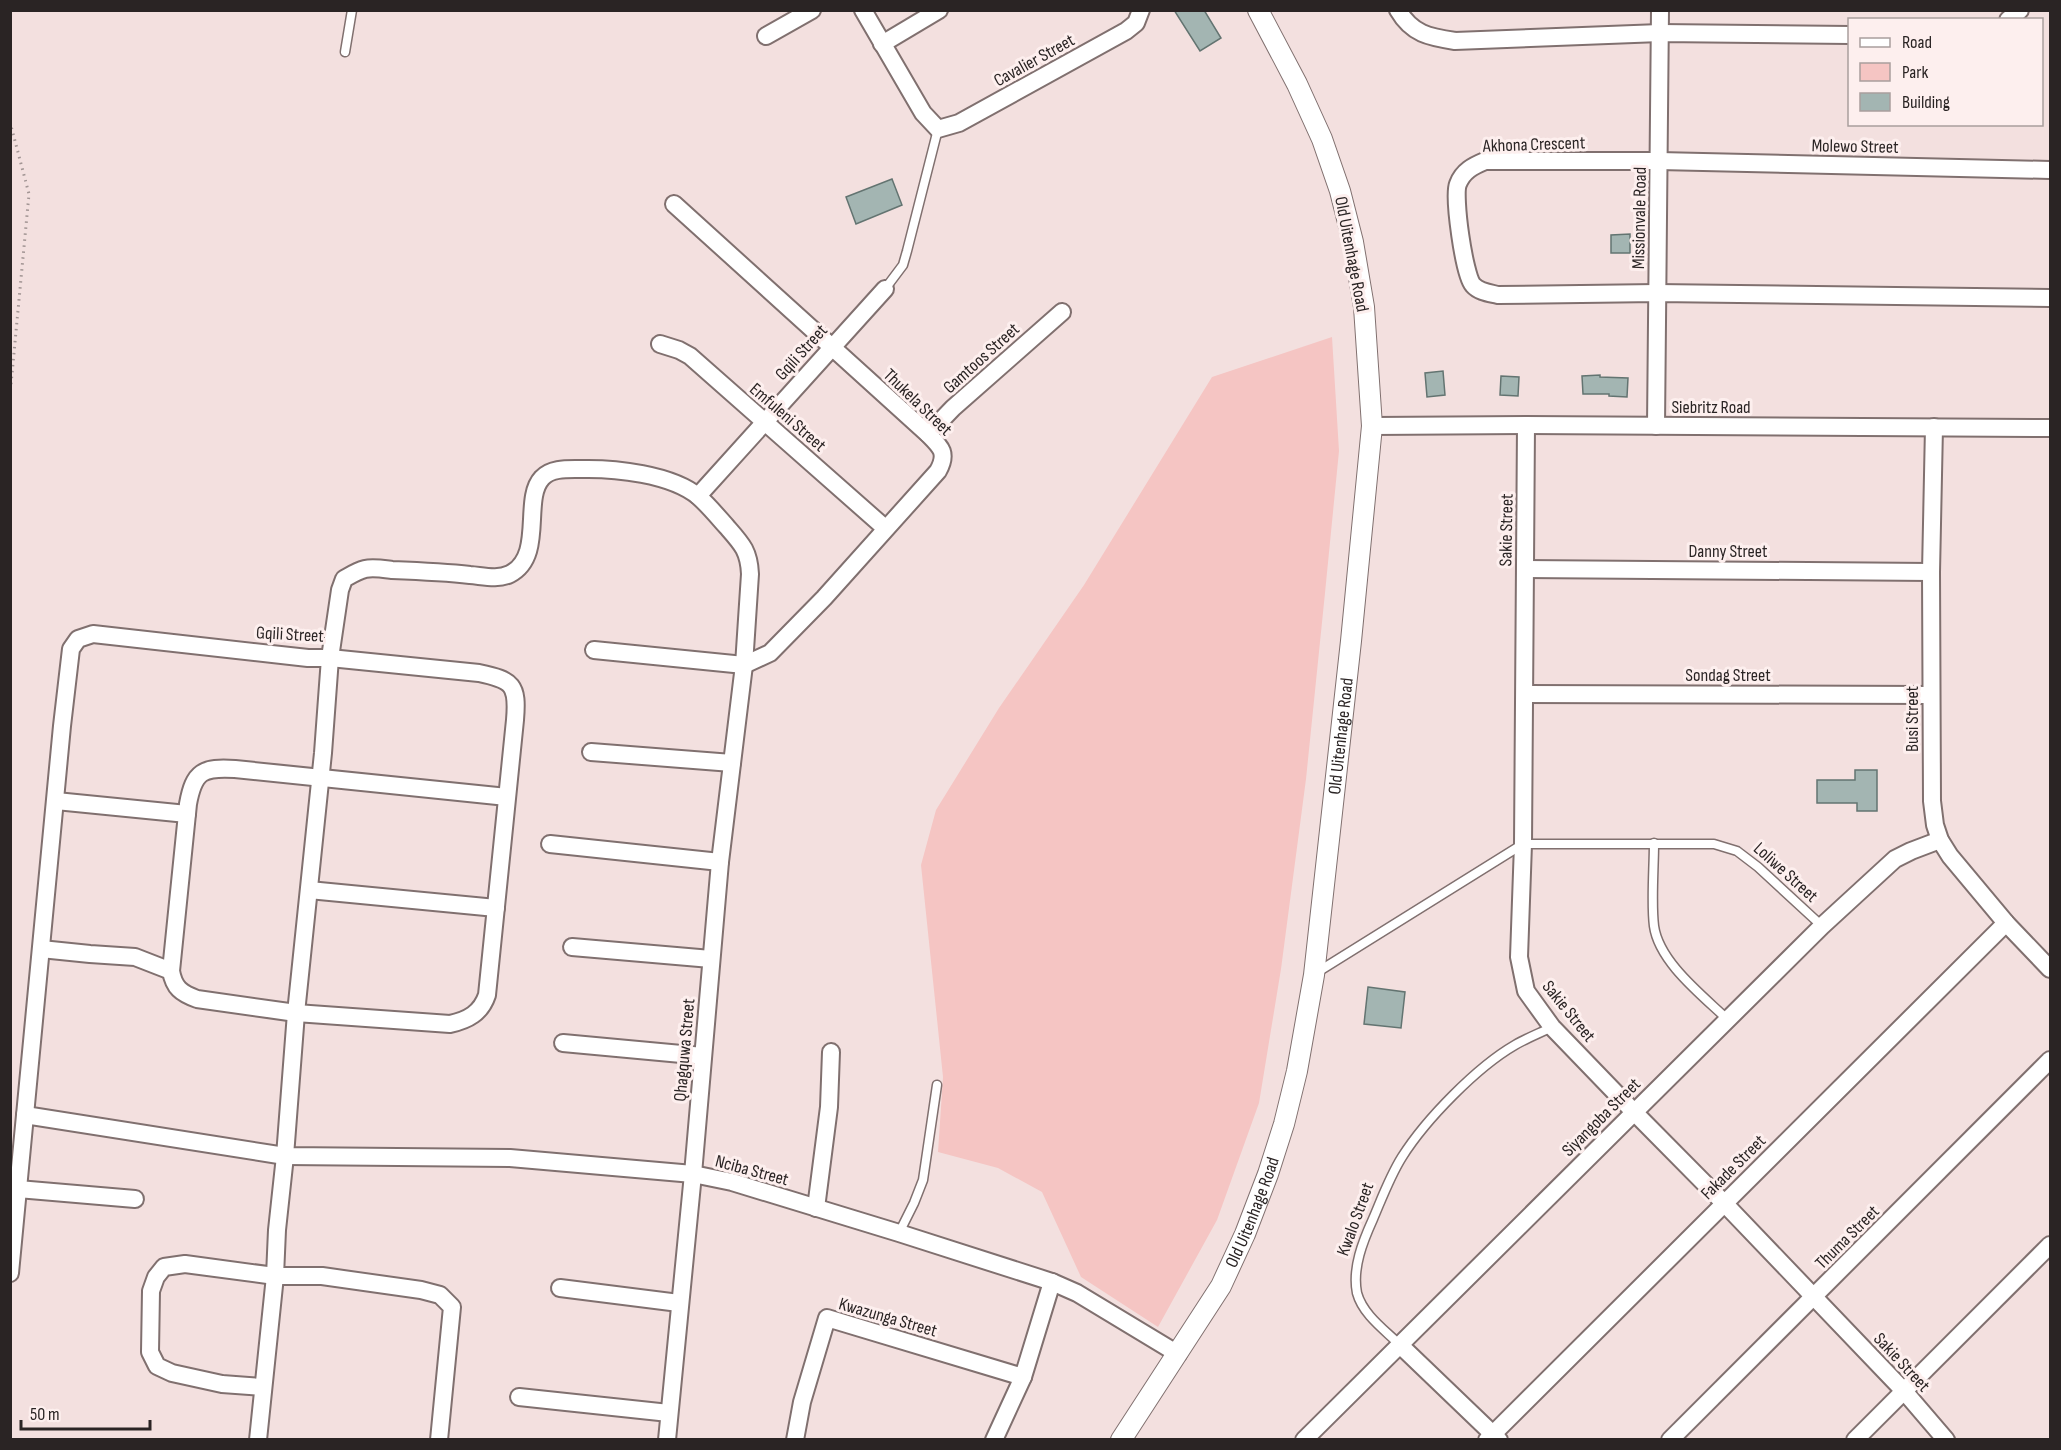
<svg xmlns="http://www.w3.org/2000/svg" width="2061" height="1450" font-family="'Sofia Sans Condensed',sans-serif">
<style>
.green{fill:#f5c5c3}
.building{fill:#a3b5b2;stroke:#637471;stroke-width:1.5}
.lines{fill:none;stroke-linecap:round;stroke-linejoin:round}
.service-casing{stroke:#80706f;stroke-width:11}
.minor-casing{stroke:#80706f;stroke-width:20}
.tertiary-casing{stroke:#80706f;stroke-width:22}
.path{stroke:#a29594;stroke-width:3;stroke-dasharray:1.5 4.5;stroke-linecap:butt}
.service{stroke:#fff;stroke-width:8}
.minor{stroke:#fff;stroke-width:16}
.tertiary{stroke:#fff;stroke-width:20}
.labels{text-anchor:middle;stroke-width:6;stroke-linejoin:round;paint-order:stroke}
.street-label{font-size:18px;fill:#2a2424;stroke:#fdefee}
</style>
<rect width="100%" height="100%" fill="#f3e0df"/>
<!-- green -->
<polygon class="green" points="1332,337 1339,451 1325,593 1306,779 1281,969 1259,1103 1217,1220 1158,1327 1081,1277 1042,1192 998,1168 938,1152 943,1077 921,865 936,810 999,708 1084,585 1212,377"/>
<!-- building -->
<g class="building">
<polygon points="1174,10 1204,10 1221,38 1200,51"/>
<polygon points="892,179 902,205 856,224 846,197"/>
<polygon points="1630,234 1630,253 1611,253 1611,235"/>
<polygon points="1443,371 1445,395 1427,397 1425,373"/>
<polygon points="1600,375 1600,377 1628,378 1627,397 1609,396 1609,394 1583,394 1582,376"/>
<polygon points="1501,376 1519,377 1518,396 1500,395"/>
<polygon points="1855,770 1877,770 1877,811 1857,811 1857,803 1817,803 1817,780 1855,780"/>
<polygon points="1368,987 1405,992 1401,1028 1364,1024"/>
</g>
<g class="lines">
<defs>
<g id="service">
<polyline points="345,52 352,10"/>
<polyline points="885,289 903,265 907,251 938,129"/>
<path d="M1654 843C1654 868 1651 902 1654 926 1659 962 1702 995 1727 1019"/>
<polyline points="1316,973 1523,844 1714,844 1737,851 1758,867 1822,926"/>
<polyline points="899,1233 914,1203 923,1180 937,1085"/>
<path d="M1400 1345C1385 1330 1363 1315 1357 1293 1352 1268 1363 1241 1373 1219 1382 1198 1390 1176 1402 1157 1426 1119 1477 1067 1515 1045 1527 1038 1540 1033 1552 1027"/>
</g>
<g id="minor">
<polyline points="863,10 923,113 938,129 959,123 1126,31 1136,23 1141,10"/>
<path d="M1398 10C1412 34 1429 37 1455 41L1660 33 1850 35"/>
<polyline points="2008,20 2020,10"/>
<polyline points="766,36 812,10"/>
<polyline points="882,44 939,10"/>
<path d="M2050 170 1659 161H1485C1473 166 1463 171 1458 184 1453 196 1464 275 1473 285 1479 292 1490 293 1498 295L1657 293 2050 298"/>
<polyline points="660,344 679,350 690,356 885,528"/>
<polyline points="1526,425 1523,844 1519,957 1526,991 1552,1027 1634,1112 1724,1203 1904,1391 1946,1440"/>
<polyline points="1372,426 1526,425 2050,428"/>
<polyline points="1656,426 1660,10"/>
<polyline points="1934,427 1931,572 1932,801 1935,825 1940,840 1950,856 2006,923 2050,969"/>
<polyline points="928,434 953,408 1062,312"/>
<polyline points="698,496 885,289"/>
<polyline points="1525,569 1931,572"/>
<path d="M594 650 744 665 770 653 824 598 938 471C948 453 941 447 928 434L674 204"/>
<polyline points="1525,694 1931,695"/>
<polyline points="591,752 732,763"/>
<polyline points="56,801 187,814"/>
<polyline points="550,844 720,862"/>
<polyline points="309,890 496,908"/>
<polyline points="572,947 711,959"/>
<polyline points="41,949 90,954 135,957 171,971"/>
<polyline points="563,1043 703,1056"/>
<polyline points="25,1115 285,1156 510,1158 693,1174 732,1182 899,1233 1052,1282 1077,1293 1178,1354"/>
<polyline points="18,1189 135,1199"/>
<polyline points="816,1208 829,1107 831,1052"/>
<path d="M10 1273 62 726 71 649 78 639 93 634 308 658H330L479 673C513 680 518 685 515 720L487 995C481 1013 468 1020 450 1024L296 1013 197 999C181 993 174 988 171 971L188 804C194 771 203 767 235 769L507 797"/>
<polyline points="560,1288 679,1303"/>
<polyline points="1401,1346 1499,1440"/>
<polyline points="262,1387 222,1384 172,1373 157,1366 150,1352 151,1291 156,1277 164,1267 185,1264 275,1276 322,1276 421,1290 440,1295 452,1307 439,1440"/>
<polyline points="519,1397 669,1413"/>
<path d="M258 1440 275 1276 277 1230 285 1156 296 1013 323 753 330 658 340 590 344 579C351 575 357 571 365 569 373 567 384 569 392 570 418 571 444 572 470 575 483 576 498 580 510 574 545 556 522 499 542 478 551 468 567 469 580 469 614 468 672 474 699 497 709 506 718 517 727 527 742 544 749 551 750 574L744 665 720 862 693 1174 667 1440"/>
<polyline points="795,1440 802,1402 827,1318 1023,1377"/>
<polyline points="994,1440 1023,1377 1052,1282"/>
<polyline points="1304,1440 1822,926 1895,859 1911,851 1940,840"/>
<polyline points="1487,1440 2006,923"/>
<polyline points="1670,1440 2050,1060"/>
<polyline points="1855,1440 2050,1245"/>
</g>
<g id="tertiary">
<path id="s1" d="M1121 1440 1221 1286 1245 1234 1268 1174 1284 1124 1297 1071 1314 975 1351 641 1372 426 1364 307 1353 242 1340 191 1322 139 1297 84 1258 10"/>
</g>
</defs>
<!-- service casing -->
<use href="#service" class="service-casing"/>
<!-- minor casing -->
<use href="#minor" class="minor-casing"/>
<!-- tertiary casing -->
<use href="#tertiary" class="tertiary-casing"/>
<!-- path -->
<polyline class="path" points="10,122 29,194 10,395"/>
<!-- service -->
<use href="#service" class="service"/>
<!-- minor -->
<use href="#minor" class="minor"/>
<!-- tertiary -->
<use href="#tertiary" class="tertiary"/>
</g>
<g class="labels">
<!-- street labels -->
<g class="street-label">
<text transform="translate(1034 60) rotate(-29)" y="6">Cavalier Street</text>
<text transform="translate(1534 144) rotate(-2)" y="6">Akhona Crescent</text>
<text transform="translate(1855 146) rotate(1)" y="6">Molewo Street</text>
<text transform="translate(1639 218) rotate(-89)" y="6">Missionvale Road</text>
<text transform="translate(1352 254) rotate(79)" y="6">Old Uitenhage Road</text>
<text transform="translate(801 352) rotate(-48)" y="6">Gqili Street</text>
<text transform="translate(981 358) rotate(-42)" y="6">Gamtoos Street</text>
<text transform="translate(918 402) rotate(44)" y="6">Thukela Street</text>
<text x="1711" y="413">Siebritz Road</text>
<text transform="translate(788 417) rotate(41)" y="6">Emfuleni Street</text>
<text transform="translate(1506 530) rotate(-89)" y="6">Sakie Street</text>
<text x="1728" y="557">Danny Street</text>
<text transform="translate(290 634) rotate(3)" y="6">Gqili Street</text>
<text x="1728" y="681">Sondag Street</text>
<text transform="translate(1912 719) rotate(-90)" y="6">Busi Street</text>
<text dy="6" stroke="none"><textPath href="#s1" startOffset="750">Old Uitenhage Road</textPath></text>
<text transform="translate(1786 872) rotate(42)" y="6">Loliwe Street</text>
<text transform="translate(1569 1011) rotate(51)" y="6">Sakie Street</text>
<text transform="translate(684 1050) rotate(-85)" y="6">Qhagquwa Street</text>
<text transform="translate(1601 1117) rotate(-45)" y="6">Siyangoba Street</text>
<text transform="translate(1733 1167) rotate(-45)" y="6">Fakade Street</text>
<text transform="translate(752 1170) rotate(15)" y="6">Nciba Street</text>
<text dy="6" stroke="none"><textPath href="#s1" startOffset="264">Old Uitenhage Road</textPath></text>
<text transform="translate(1355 1219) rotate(-70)" y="6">Kwalo Street</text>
<text transform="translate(1847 1237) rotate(-45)" y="6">Thuma Street</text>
<text transform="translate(888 1317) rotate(16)" y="6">Kwazunga Street</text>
<text transform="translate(1902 1362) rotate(47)" y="6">Sakie Street</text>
</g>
</g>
<!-- border -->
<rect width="2061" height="1450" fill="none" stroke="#2a2424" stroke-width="24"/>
<!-- legend -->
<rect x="1848" y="18" width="195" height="108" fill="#fdefee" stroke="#a99e9d" stroke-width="1.5"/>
<rect x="1860" y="38" width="30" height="9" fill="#ffffff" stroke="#a99e9d" stroke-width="1.5"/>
<text x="1902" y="48" font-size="18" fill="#2a2424">Road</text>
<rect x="1860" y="63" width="30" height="18" fill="#f5c5c3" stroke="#a99e9d" stroke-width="1.5"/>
<text x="1902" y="78" font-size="18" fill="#2a2424">Park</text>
<rect x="1860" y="93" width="30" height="18" fill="#a3b5b2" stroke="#a99e9d" stroke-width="1.5"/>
<text x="1902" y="108" font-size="18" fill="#2a2424">Building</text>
<!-- scale -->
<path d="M21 1420v9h129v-9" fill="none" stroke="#2a2424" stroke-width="3"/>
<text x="30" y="1420" font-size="18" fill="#2a2424" stroke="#fdefee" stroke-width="4.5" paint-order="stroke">50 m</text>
</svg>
